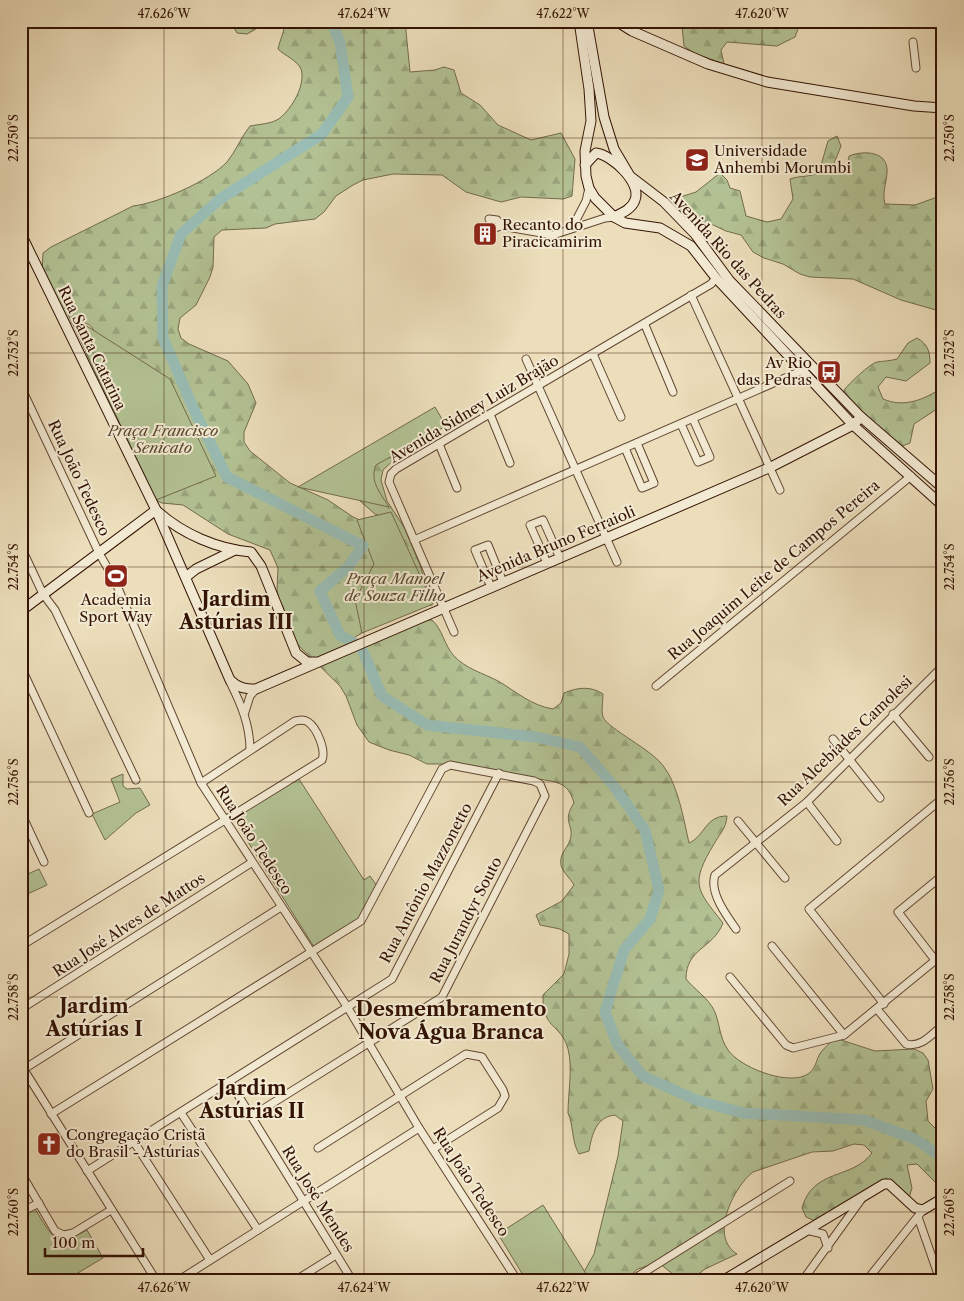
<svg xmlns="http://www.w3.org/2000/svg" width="964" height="1301" font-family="'Libre Caslon Text',serif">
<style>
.forest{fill:url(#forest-firs);stroke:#736a4c}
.green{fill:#b3c294;stroke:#736a4c}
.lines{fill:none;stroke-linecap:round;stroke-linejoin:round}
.river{stroke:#99bcb4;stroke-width:11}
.street-casing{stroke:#614631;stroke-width:9}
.secondary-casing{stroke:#331303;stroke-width:11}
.street{stroke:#f3ead3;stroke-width:7}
.secondary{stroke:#f3ead3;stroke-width:9}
.ticks{fill:none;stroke:#331303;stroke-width:1;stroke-opacity:0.45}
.labels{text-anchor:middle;stroke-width:4;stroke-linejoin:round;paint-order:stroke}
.poi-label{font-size:15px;fill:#331303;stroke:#f3ead3;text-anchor:start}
.street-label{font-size:15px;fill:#331303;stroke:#f3ead3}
.park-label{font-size:15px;font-style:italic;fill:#59482e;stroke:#f3ead3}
.district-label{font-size:20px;font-weight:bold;fill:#331303;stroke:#f3ead3}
.neatline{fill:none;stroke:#331303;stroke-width:2}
.ticks-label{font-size:12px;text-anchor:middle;fill:#331303}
</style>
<defs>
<pattern id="forest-firs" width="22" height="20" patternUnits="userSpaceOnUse" patternTransform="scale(1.25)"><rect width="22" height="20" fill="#b3c294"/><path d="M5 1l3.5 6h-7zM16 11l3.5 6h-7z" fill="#9aa67e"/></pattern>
</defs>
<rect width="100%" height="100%" fill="#ecdebb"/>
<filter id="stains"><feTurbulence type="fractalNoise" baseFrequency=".004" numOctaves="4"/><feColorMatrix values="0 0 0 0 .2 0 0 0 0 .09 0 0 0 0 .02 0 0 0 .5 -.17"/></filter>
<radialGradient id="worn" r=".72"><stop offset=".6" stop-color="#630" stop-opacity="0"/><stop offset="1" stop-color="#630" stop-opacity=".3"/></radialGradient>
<!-- forest -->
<g class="forest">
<polygon points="230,21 270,21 247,34 237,33"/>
<path d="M285 21H405L410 72 435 70 444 67 454 70 461 93 480 105 498 125 531 140 561 133 575 159 572 196 563 199 521 197 501 202 466 192 442 175 393 174 363 180 353 185 336 196 324 212 315 219 275 224 266 228 222 230 214 237 213 267 210 277 196 305 180 318 178 329 181 338 189 344 228 361 248 384 256 403 244 432V442L250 451 290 483 328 500 353 517 371 525 384 518 375 514 360 501 358 470 415 433 423 439 397 457 383 470 381 480 387 501 404 527 420 565 432 605 382 609 362 633 345 643 348 652 422 619 432 620C443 630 444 645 454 656 466 669 483 673 498 681 517 692 530 705 553 709L561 703 564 693C578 687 591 686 603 694 603 701 601 711 603 717 608 729 653 750 664 767 678 785 684 821 689 843 705 836 705 816 727 816 726 829 720 833 714 844 690 884 696 889 723 923 713 949 686 948 686 979 694 989 708 998 714 1010 720 1023 719 1037 728 1050 740 1067 783 1084 804 1076 817 1071 815 1060 821 1052 825 1047 831 1042 835 1038L875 1051 914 1049 923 1053 928 1060 933 1089 926 1101 928 1121 936 1129 943 1132V1222L939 1186 917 1164 907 1165 912 1188 909 1198 881 1186 815 1221 806 1217 802 1208C813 1168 852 1180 872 1153L864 1145 854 1144 833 1151 812 1152 753 1172C733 1188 709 1237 737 1254L705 1269 696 1276 686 1279 675 1276 658 1262 638 1269 625 1280H576L584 1272 594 1254 618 1156 623 1121 615 1115C596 1117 592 1134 589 1151L579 1154C571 1140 574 1126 568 1113 568 1093 573 1068 568 1049 561 1023 542 1030 543 995L564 974 569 954V934L560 929 540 925 536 915 562 901 574 885C570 878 562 871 561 865 559 854 567 849 570 840 575 824 561 823 574 803 570 789 565 784 551 781L447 764H427L409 755 389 750 369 742 357 725 346 696 340 686 292 639 281 611 277 590 278 568 270 550 228 534 183 505 162 503 153 499 84 356 98 341C90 313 79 327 59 322L42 273 43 253 51 247 133 206C159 203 209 181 227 162 236 151 241 137 250 126 260 124 272 124 280 118 292 108 306 85 301 69 297 60 285 56 278 49 280 39 285 31 285 21Z"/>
<polygon points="685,21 801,21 795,37 777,46 727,42 721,50 724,64 694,53 684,46 682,26"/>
<path d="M837 136 841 146 833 166 838 174 848 168 849 156C864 150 889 151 887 173 886 185 882 192 885 204L915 205 943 195V312L901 300 853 279 810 277 800 274 783 264 764 258 753 252 741 235 726 231 711 224 691 221 682 217 675 208 677 198 696 192 720 173 727 180 730 188 740 191 746 216 767 222 781 219 793 199 790 179C801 175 809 178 819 172L828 141Z"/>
<path d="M917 338C927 344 930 350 930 363L906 381 886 377 878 387 883 399C904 408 924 400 943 387V405L914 424 910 443 900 447 847 400 844 390C849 384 869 364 877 362 883 361 890 361 897 359L908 343Z"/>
</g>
<!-- green -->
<g class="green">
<polygon points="68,314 170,379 216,476 156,500"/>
<path d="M435 407 446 426 376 465C369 481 381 494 389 507L298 487Z"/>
<polygon points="391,512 433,604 362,633 355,600 374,564 357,520"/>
<polygon points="123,774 123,786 127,789 140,788 150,805 136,813 105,840 92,814 120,802 111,779"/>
<polygon points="299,779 364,880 370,876 377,886 359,919 314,947 233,818"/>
<polygon points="39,869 47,885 21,897 21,877"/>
<polygon points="543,1205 590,1280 526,1280 498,1234"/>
<path d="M35 1209C52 1236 54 1248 87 1230L103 1258 66 1280H21V1216Z"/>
</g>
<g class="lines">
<!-- river -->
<polyline class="river" points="331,21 340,42 348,97 322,134 220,199 181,234 162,286 163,338 195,412 227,477 363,546 348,567 320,591 340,635 361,647 382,696 427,725 536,737 580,747 613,785 645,830 659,890 650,919 624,950 605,1012 617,1044 643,1076 696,1100 743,1113 864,1120 915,1139 943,1158"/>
<defs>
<g id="street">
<polyline points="913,42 916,68"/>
<polyline points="487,226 495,228 501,226 497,220 489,219"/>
<polyline points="501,226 553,235 605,218 614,217"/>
<polyline points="572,228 586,201 589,188"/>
<polyline points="691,295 780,490"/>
<polyline points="645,325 673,392"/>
<polyline points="593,354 621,417"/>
<polyline points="526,359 617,562"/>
<polyline points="21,387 99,553 115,581 201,783 348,1008 419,1128 517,1280"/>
<polyline points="490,414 510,463"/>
<polyline points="681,424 698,462 710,457 693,419"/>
<polyline points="439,444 457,488"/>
<polyline points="625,448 642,488 654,483 637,443"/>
<polyline points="414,540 801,371"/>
<polyline points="21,547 43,594 55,610 136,780"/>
<polyline points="547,563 530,525 543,520 560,558"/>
<polyline points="491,587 475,550 488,545 503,582"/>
<polyline points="454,632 389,482 391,474 396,469 711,284 716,278"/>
<polyline points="21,667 89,813"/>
<path d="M230 682C241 704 250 725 250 750"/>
<polyline points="656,686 911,476"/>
<polyline points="245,712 250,696 256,689"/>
<polyline points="893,714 929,757"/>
<polyline points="833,739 880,798"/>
<polyline points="807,802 837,841"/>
<polyline points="21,813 44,862"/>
<polyline points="738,821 785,878"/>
<path d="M736 929C726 915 709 892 715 875L807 802 943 666"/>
<path d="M21 946 322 760C326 750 317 728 308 722 304 719 300 720 295 721L201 783"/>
<polyline points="772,946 844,1035"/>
<polyline points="935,960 898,912 943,875"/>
<polyline points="730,977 786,1045 793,1048 844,1035 943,954"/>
<polyline points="884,1004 809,909 943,798"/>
<polyline points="21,1009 251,863"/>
<path d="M877 1009 906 1044C921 1048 931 1035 943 1025"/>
<polyline points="21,1065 156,1280"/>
<polyline points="24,1069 281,907"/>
<polyline points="230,1082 352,1280"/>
<polyline points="181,1113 258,1230"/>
<polyline points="51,1114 361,921 442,769 450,765 534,781 540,784 545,796 442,997 252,1116"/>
<polyline points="134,1142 210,1260"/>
<polyline points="318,1148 466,1054 482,1057 503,1090 505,1096 498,1108 433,1149"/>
<polyline points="87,1171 392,979 499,773"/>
<polyline points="21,1173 55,1231 64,1235 73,1233 111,1210"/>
<polyline points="21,1212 39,1203"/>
<polyline points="918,1217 940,1280"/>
<polyline points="806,1230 823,1234 828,1248"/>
<polyline points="179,1280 419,1128"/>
<polyline points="296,1280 336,1255"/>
<polyline points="632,1280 790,1181"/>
<polyline points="803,1280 863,1197"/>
<polyline points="867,1280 923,1210"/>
</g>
<g id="secondary">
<polyline points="579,21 589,89 591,121 585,151 586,176 589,188 595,198 614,217 625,223 660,228 691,246 716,278 853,425 943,506"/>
<polyline points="587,21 604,117 614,149 630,176 664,202 695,234 729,280 861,417 943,488"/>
<polyline points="616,21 632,31 708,64 767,82 914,106 943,108"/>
<path d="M585 165 596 153C612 155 642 183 635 200 632 209 622 213 614 217"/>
<path d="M21 234 156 510 230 680C238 688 245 689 256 689L771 467 853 425 861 417"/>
<path d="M158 512C183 534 217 549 251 552L261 566 296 653 307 662H315"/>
<polyline points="186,577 196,569 235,550"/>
<polyline points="21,611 156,510"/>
<polyline points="724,1280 884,1184 889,1184 915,1208 923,1210 943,1198"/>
</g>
</defs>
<!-- street casing -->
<use href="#street" class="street-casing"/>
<!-- secondary casing -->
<use href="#secondary" class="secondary-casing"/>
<!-- street -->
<use href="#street" class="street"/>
<!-- secondary -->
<use href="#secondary" class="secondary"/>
</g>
<!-- ticks -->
<path class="ticks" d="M164 21V1280M364 21V1280M563 21V1280M762 21V1280M21 138H943M21 353H943M21 567H943M21 782H943M21 997H943M21 1212H943"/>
<!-- icons -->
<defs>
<symbol id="university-square" viewBox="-11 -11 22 22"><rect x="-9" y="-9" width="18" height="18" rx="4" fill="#8f2418" stroke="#f3ead3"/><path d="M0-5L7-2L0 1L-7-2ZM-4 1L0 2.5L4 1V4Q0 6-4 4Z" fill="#fff"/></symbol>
<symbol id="building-square" viewBox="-11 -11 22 22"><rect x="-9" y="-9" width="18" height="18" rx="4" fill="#8f2418" stroke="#f3ead3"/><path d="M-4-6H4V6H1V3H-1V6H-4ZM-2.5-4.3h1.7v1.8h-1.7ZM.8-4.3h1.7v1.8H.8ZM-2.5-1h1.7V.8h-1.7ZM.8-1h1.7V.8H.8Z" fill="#fff"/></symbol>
<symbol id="bus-square" viewBox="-11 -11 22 22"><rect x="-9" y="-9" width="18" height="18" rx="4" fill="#8f2418" stroke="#f3ead3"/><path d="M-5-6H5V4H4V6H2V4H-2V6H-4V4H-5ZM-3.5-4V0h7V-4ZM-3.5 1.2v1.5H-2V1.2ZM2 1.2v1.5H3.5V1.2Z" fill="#fff"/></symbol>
<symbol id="stadium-square" viewBox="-11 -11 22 22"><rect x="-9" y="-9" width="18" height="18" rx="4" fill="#8f2418" stroke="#f3ead3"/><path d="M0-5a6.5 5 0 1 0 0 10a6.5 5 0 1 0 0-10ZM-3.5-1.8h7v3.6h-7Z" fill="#fff"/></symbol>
<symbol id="church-square" viewBox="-11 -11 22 22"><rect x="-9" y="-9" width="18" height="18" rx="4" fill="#8f2418" stroke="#f3ead3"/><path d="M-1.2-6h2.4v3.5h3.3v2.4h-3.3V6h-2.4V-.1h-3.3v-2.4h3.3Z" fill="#fff"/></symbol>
</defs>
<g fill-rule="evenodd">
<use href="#university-square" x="683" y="146" width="28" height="28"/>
<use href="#building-square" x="471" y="220" width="28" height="28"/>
<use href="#bus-square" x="815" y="358" width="28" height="28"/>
<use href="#stadium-square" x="102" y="562" width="28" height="28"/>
<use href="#church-square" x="35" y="1130" width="28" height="28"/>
</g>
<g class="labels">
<!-- poi labels -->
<g class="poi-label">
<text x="714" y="156">Universidade<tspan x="714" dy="17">Anhembi Morumbi</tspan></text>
<text x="502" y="230">Recanto do<tspan x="502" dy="17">Piracicamirim</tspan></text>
<text x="812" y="368" text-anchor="end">Av Rio<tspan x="812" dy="17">das Pedras</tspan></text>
<text x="116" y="605" text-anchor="middle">Academia<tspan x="116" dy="17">Sport Way</tspan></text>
<text x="66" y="1140">Congregação Cristã<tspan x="66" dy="17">do Brasil - Astúrias</tspan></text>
</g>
<!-- street labels -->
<g class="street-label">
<text transform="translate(728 255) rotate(48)" y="5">Avenida Rio das Pedras</text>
<text transform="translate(92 348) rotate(64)" y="5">Rua Santa Catarina</text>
<text transform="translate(474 409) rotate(-31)" y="5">Avenida Sidney Luiz Brajão</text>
<text transform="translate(79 478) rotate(65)" y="5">Rua João Tedesco</text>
<text transform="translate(556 544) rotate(-23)" y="5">Avenida Bruno Ferraioli</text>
<text transform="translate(774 570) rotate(-40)" y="5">Rua Joaquim Leite de Campos Pereira</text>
<text transform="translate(845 741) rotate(-44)" y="5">Rua Alcebíades Camolesi</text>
<text transform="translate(254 840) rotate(57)" y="5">Rua João Tedesco</text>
<text transform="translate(426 883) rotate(-62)" y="5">Rua Antônio Mazzonetto</text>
<text transform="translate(466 920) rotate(-63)" y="5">Rua Jurandyr Souto</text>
<text transform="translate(129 925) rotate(-33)" y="5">Rua José Alves de Mattos</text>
<text transform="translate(471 1182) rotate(57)" y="5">Rua João Tedesco</text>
<text transform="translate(318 1199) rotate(58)" y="5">Rua José Mendes</text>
</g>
<!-- park labels -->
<g class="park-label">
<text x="163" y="436">Praça Francisco<tspan x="163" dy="17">Senicato</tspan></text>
<text x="395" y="584">Praça Manoel<tspan x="395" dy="17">de Souza Filho</tspan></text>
</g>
<!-- district labels -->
<g class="district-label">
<text x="236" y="606">Jardim<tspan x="236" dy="23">Astúrias III</tspan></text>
<text x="94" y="1013">Jardim<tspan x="94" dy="23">Astúrias I</tspan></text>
<text x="451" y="1016">Desmembramento<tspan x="451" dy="23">Nova Água Branca</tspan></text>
<text x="252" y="1095">Jardim<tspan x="252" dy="23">Astúrias II</tspan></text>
</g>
</g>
<!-- margin -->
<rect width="964" height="1301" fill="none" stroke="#ecdebb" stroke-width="55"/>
<!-- scale -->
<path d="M45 1248v8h98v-8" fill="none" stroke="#331303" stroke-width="2.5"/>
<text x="52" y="1248" font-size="15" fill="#331303" stroke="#f3ead3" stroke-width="4" paint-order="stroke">100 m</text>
<rect x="28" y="28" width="908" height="1246" class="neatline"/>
<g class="ticks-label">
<text x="164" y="18">47.626°W</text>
<text x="364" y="18">47.624°W</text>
<text x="563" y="18">47.622°W</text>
<text x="762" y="18">47.620°W</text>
<text transform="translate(14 138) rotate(-90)" y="4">22.750°S</text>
<text transform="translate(950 138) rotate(-90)" y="4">22.750°S</text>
<text transform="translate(14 353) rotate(-90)" y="4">22.752°S</text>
<text transform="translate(950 353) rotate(-90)" y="4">22.752°S</text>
<text transform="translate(14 567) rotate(-90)" y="4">22.754°S</text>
<text transform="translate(950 567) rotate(-90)" y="4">22.754°S</text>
<text transform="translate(14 782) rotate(-90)" y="4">22.756°S</text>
<text transform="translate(950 782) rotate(-90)" y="4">22.756°S</text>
<text transform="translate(14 997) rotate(-90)" y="4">22.758°S</text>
<text transform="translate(950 997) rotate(-90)" y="4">22.758°S</text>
<text transform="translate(14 1212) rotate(-90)" y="4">22.760°S</text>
<text transform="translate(950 1212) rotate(-90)" y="4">22.760°S</text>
<text x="164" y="1292">47.626°W</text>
<text x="364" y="1292">47.624°W</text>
<text x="563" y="1292">47.622°W</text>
<text x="762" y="1292">47.620°W</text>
</g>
<rect width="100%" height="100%" filter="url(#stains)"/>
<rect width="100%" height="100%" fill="url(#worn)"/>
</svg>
